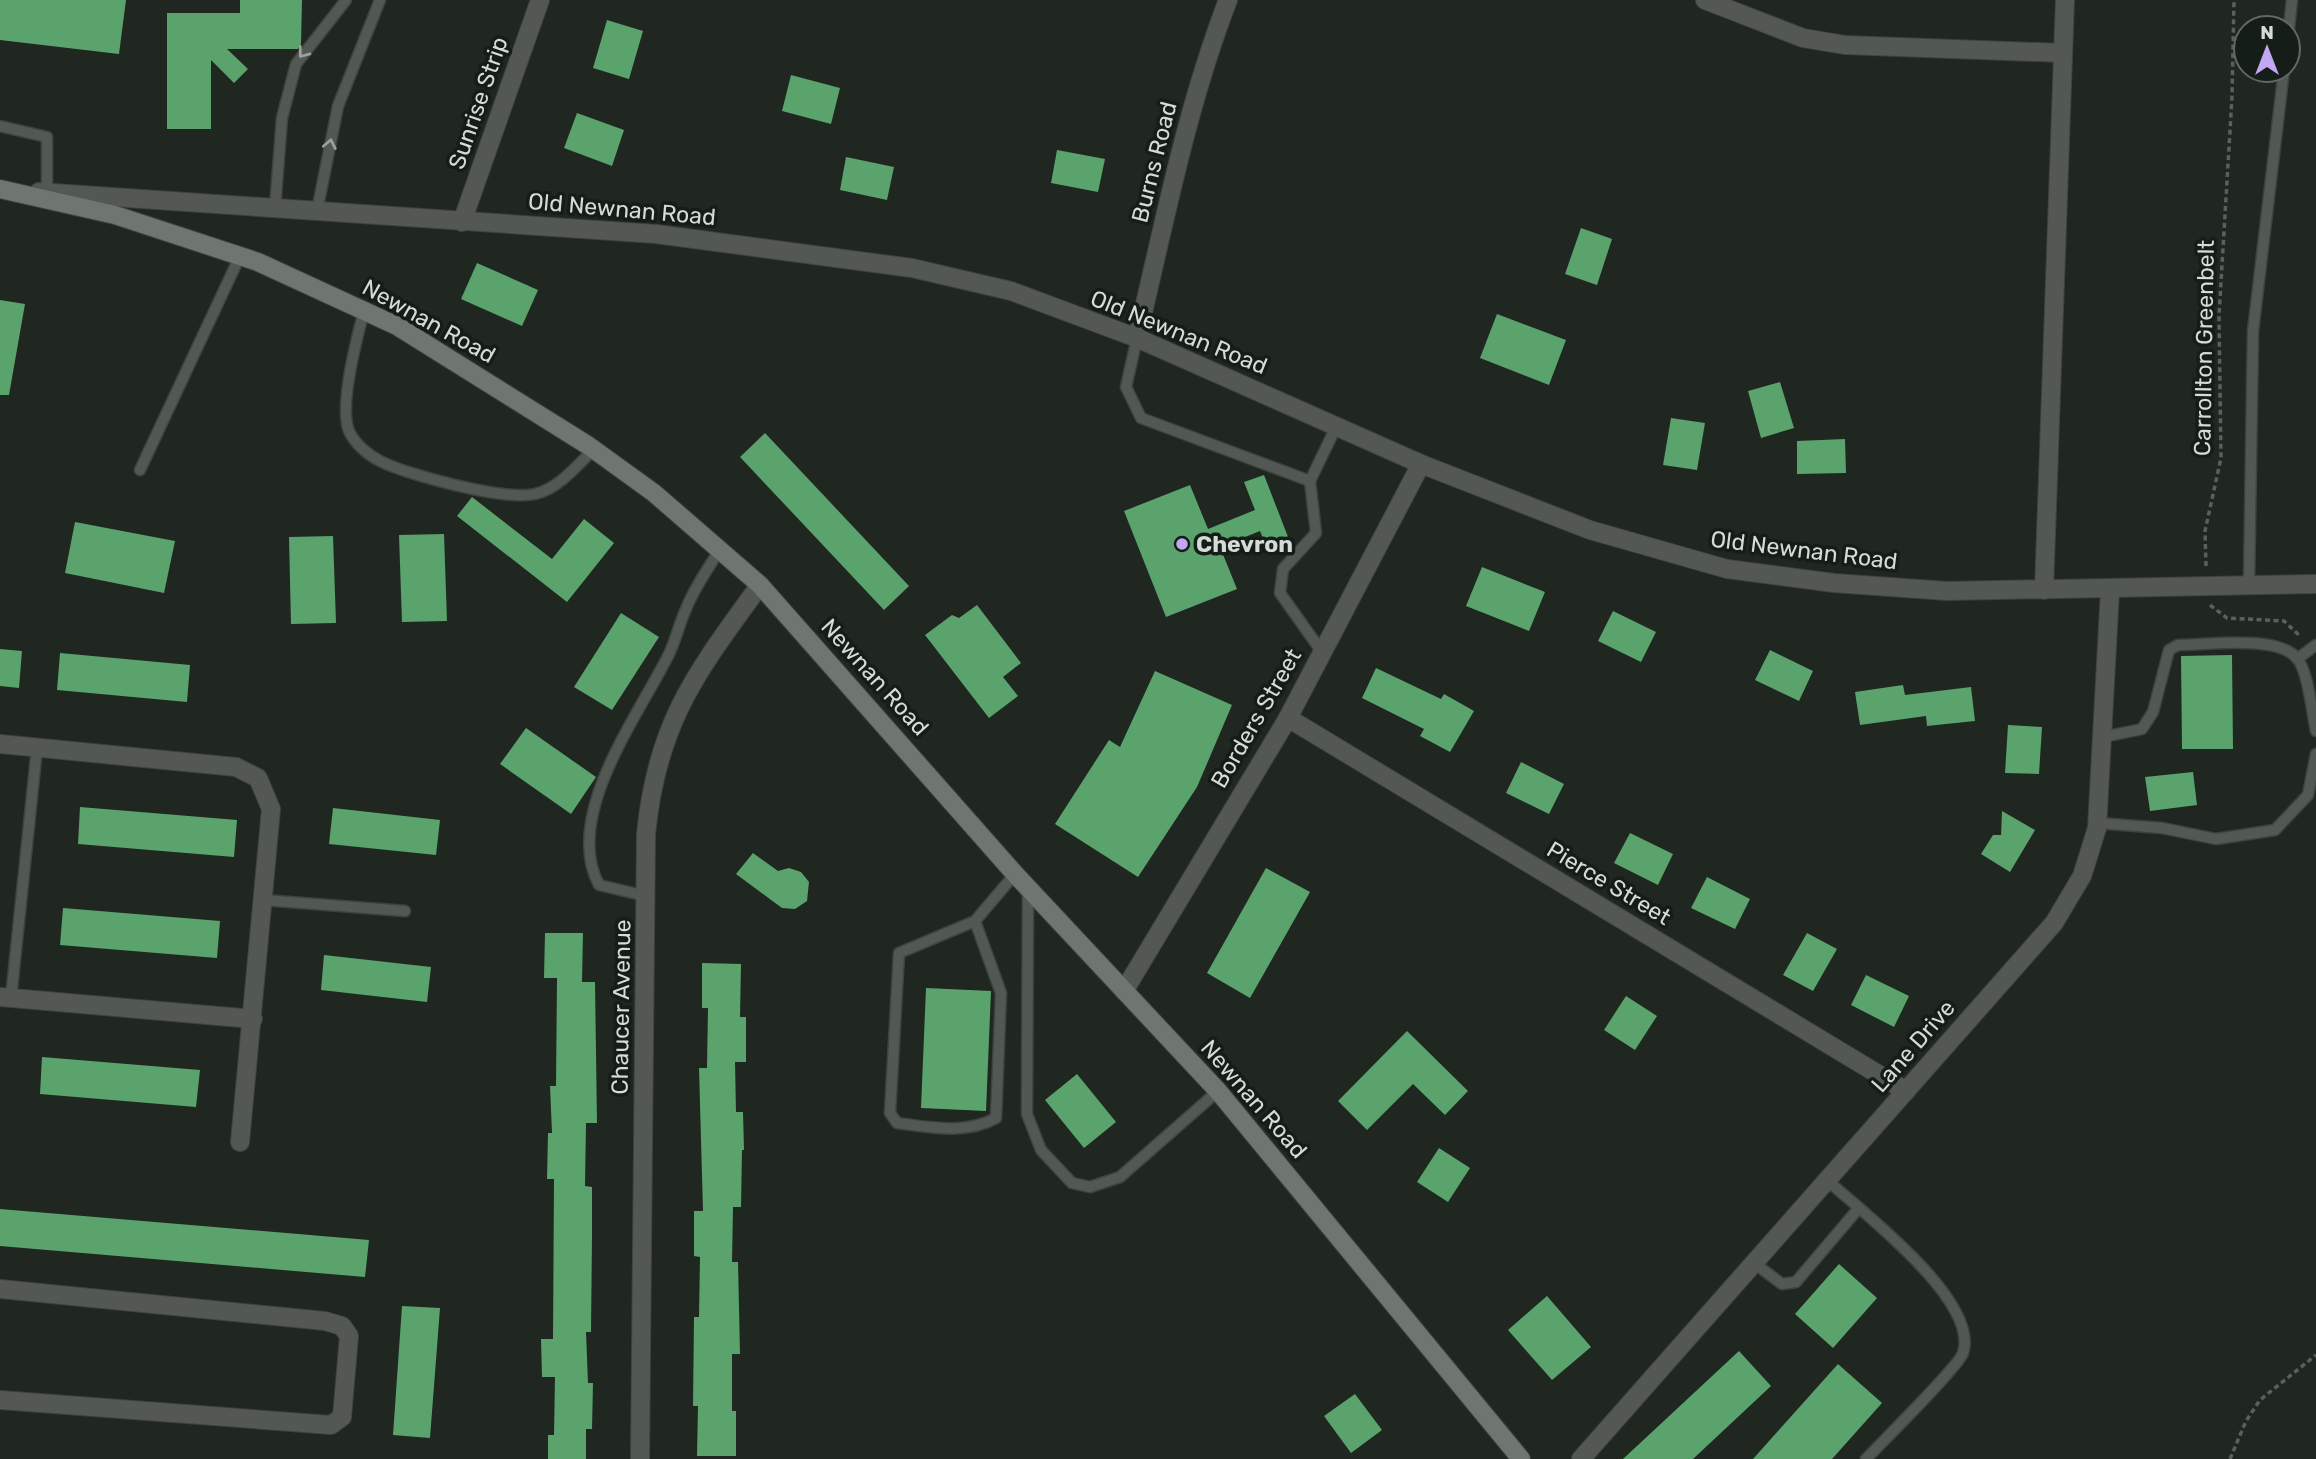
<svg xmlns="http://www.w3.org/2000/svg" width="2316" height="1459" font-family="Rubik,sans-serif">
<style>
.building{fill:#5aa36d}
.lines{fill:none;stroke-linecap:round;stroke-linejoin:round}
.service-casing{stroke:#3c443d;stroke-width:13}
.minor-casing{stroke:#3c443d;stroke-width:20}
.tertiary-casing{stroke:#3c443d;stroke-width:20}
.secondary-casing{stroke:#3c443d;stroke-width:20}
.path{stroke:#5a615b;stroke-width:3.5;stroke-dasharray:5 3.5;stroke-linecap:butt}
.service{stroke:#545855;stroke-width:10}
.minor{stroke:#545855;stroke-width:18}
.tertiary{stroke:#545855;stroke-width:18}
.secondary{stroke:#6f7570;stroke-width:18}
.oneway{stroke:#9ba09c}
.poi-dot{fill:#c3a7f2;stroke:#151d17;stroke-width:2.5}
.labels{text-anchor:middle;stroke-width:7;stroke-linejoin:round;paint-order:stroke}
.street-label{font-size:23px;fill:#d5dbd6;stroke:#151d17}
.poi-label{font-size:23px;font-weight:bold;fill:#d5dbd6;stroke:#151d17;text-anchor:start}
</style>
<rect width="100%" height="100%" fill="#1f2720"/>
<!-- building -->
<g class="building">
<polygon points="0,0 126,0 119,54 0,40"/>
<polygon points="240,0 302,0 301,44 298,49 227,49 248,69 234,83 211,60 211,129 167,129 167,13 240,13"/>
<polygon points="607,20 643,31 629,79 593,68"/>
<polygon points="791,75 840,88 831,124 782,111"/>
<polygon points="577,113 624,130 612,166 564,148"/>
<polygon points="1057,150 1105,159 1098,192 1051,183"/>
<polygon points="846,157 894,167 887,200 840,190"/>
<polygon points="1581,228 1612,239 1597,285 1565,274"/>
<polygon points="477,263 538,290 522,326 461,299"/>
<polygon points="0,300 25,304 9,395 0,395"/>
<polygon points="1497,314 1566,340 1549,385 1480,358"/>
<polygon points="1780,382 1794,428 1761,438 1748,391"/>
<polygon points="1671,418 1705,423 1697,470 1663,465"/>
<polygon points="765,433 909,586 884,610 740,457"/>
<polygon points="1845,439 1846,473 1797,474 1797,441"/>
<polygon points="1264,475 1290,542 1268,551 1260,531 1220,547 1237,589 1166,617 1124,511 1190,485 1208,529 1255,510 1244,482"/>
<polygon points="472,497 552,559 584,519 614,543 567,602 457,516"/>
<polygon points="75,522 175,541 164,593 65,573"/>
<polygon points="444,534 447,621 402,622 399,535"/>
<polygon points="333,536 336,623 291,624 289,537"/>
<polygon points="1482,567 1545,592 1529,631 1466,606"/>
<polygon points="977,605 1021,663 1003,677 1018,696 989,718 925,635 952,615 959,618"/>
<polygon points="1613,611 1656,632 1641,662 1598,641"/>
<polygon points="621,613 659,637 612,710 574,687"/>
<polygon points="0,649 22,651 19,688 0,686"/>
<polygon points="1770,650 1813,671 1799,701 1755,680"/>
<polygon points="60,653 190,665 187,702 57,690"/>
<polygon points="2232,655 2233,749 2182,749 2181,656"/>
<polygon points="1376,668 1441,699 1444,694 1474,711 1450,752 1420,736 1424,729 1362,698"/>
<polygon points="1155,671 1232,705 1197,787 1138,877 1055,824 1109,740 1120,747"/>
<polygon points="1903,685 1905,695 1971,687 1975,721 1927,726 1926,716 1860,725 1855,692"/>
<polygon points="2008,725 2042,727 2039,774 2005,773"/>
<polygon points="526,728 596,777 571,814 500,764"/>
<polygon points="1521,762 1564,784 1549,814 1506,793"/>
<polygon points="2193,772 2197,805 2150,811 2145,777"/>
<polygon points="80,807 237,820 234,857 78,844"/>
<polygon points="333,808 440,820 436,855 329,844"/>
<polygon points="2002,811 2035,830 2010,872 1981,854 1993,835 2001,835"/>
<polygon points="1630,833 1673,854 1658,885 1614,863"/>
<polygon points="753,853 778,871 789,868 801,872 809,882 807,901 795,909 782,908 736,874"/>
<polygon points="1266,868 1310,892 1250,998 1207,973"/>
<polygon points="1707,877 1750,899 1735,929 1691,908"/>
<polygon points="63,908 220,921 217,958 60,945"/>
<polygon points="545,933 583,933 582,982 595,982 597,1123 586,1123 585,1186 592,1187 592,1236 591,1332 586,1332 588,1383 593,1383 592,1429 586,1429 586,1459 548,1459 548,1435 554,1435 555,1377 542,1377 541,1339 553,1339 554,1179 547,1179 548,1133 552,1133 550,1086 556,1086 557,978 544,978"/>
<polygon points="1807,933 1837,949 1813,991 1783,975"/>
<polygon points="324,955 431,967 427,1002 321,990"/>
<polygon points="702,963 741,964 740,1017 746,1017 746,1062 735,1062 736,1112 743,1112 744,1150 742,1150 741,1207 733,1207 732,1262 738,1262 740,1354 732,1354 732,1411 736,1411 736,1456 697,1456 698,1406 693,1406 694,1317 699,1317 700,1257 694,1256 694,1211 703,1211 699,1068 707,1068 708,1008 702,1008"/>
<polygon points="1866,975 1909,996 1894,1027 1851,1005"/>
<polygon points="926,988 991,991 986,1111 921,1108"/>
<polygon points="1626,996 1657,1016 1635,1050 1604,1030"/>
<polygon points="1407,1031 1468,1091 1445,1115 1413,1084 1367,1130 1338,1101"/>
<polygon points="42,1057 200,1070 196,1107 40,1094"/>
<polygon points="1077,1074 1116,1122 1084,1148 1045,1100"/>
<polygon points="1439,1148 1470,1168 1448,1202 1417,1182"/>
<polygon points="0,1209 369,1240 365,1277 0,1246"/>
<polygon points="1839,1264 1877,1298 1833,1348 1795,1314"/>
<polygon points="1547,1296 1591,1347 1552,1380 1508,1330"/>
<polygon points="402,1306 440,1308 430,1438 393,1435"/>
<polygon points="1739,1351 1771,1386 1693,1459 1623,1459"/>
<polygon points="1838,1364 1882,1403 1832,1459 1753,1459"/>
<polygon points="1355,1394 1382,1430 1351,1453 1324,1416"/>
</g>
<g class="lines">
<defs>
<g id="service">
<polyline points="2288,37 2292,0"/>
<polyline points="0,126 47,137 47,197"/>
<polyline points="275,208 282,118 296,64 346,0"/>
<polyline points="317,211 338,106 380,0"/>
<path d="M364 311C357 337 339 407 349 431 355 444 368 455 380 461 407 475 505 501 535 494 558 489 578 465 594 449"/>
<polyline points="1137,338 1126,387 1141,418 1310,481"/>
<polyline points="140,470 240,256"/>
<polyline points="2249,584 2253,331 2284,70"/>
<polyline points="1322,652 1280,593 1283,569 1316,533 1310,481 1337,425"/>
<polyline points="2297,659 2316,645"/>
<path d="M2103 737 2142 729 2153 712 2169 650 2178 645C2207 645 2275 635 2296 657 2308 669 2312 713 2316 731"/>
<polyline points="2098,823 2162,828 2216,839 2275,830 2308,795 2316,754"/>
<polyline points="1028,888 1027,1114 1041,1150 1072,1183 1090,1187 1120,1177 1218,1091"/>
<path d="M646 896 599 885C562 816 639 715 669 654 676 640 679 624 686 609 694 588 708 569 720 549"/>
<polyline points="263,900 405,911"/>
<path d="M975 921 1001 993 996 1118C966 1135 929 1127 897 1123L890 1113 899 953 975 921 1015 874"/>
<polyline points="11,998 37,748"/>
<path d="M1827 1180C1863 1213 1980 1301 1963 1353 1959 1366 1881 1443 1866 1459"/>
<polyline points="1754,1263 1782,1284 1796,1282 1858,1209"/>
</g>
<g id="minor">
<polyline points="1705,0 1803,38 1845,45 2063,53"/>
<polyline points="462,222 540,0"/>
<path d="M1137 338C1164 225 1186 109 1228 0"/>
<polyline points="2044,590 2065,0"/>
<polyline points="1288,718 1906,1091"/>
<polyline points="0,744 236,767 258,778 271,809 240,1142"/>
<polyline points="1124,991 1288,718 1421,464"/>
<polyline points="0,997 253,1019"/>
<polyline points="0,1289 325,1321 342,1326 349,1336 342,1417 331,1425 0,1400"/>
<path d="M640 1459 646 834C657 722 696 673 760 585"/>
<polyline points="1581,1459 2054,923 2082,876 2097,828 2110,590"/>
</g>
<polyline id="tertiary" points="39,192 656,234 912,268 1011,291 1137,338 1421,464 1590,530 1727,569 1834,583 1947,591 2316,584"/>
<polyline id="secondary" points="0,189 115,215 258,262 397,326 589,446 654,493 760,585 1015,874 1218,1091 1521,1459"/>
</defs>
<!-- service casing -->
<use href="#service" class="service-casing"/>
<!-- minor casing -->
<use href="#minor" class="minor-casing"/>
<!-- tertiary casing -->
<use href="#tertiary" class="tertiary-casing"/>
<!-- secondary casing -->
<use href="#secondary" class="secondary-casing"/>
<!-- path -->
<g class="path">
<polyline points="2206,566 2205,531 2221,458 2219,316 2232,97 2234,0"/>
<polyline points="2210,605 2227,618 2284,621 2300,636"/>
<polyline points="2230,1459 2246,1421 2260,1400 2316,1355"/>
</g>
<!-- service -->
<use href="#service" class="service"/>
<!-- minor -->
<use href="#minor" class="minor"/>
<!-- tertiary -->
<use href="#tertiary" class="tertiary"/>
<!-- secondary -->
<use href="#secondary" class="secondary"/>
</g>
<!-- one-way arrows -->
<defs><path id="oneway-chevron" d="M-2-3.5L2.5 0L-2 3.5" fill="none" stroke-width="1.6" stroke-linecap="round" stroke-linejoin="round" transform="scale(1.75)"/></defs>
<g class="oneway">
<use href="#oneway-chevron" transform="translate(303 53) rotate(127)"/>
<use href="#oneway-chevron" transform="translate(330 144) rotate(-79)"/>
</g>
<!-- markers -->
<circle class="poi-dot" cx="1182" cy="544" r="7"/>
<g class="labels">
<!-- street labels -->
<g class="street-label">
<text transform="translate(478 103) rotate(-71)" y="8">Sunrise Strip</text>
<text transform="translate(1154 162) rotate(-76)" y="8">Burns Road</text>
<text transform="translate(622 209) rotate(5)" y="8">Old Newnan Road</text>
<text transform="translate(429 321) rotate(29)" y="8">Newnan Road</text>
<text transform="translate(1179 332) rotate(22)" y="8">Old Newnan Road</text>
<text transform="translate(2204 348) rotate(-89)" y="8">Carrollton Greenbelt</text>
<text transform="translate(1804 550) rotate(7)" y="8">Old Newnan Road</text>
<text transform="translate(875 677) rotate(48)" y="8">Newnan Road</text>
<text transform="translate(1256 718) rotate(-60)" y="8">Borders Street</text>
<text transform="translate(1609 883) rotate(31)" y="8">Pierce Street</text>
<text transform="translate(621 1007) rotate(-89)" y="8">Chaucer Avenue</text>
<text transform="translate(1913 1046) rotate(-49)" y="8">Lane Drive</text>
<text transform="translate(1254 1099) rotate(49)" y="8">Newnan Road</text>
</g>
<!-- poi labels -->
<g class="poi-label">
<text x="1196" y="552">Chevron</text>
</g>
</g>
<!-- north arrow -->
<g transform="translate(2267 49)"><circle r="33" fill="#151d17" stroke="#626963" stroke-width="2"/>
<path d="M0-5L12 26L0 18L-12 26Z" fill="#c3a7f2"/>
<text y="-10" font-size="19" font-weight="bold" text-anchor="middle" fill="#d5dbd6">N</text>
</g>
</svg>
